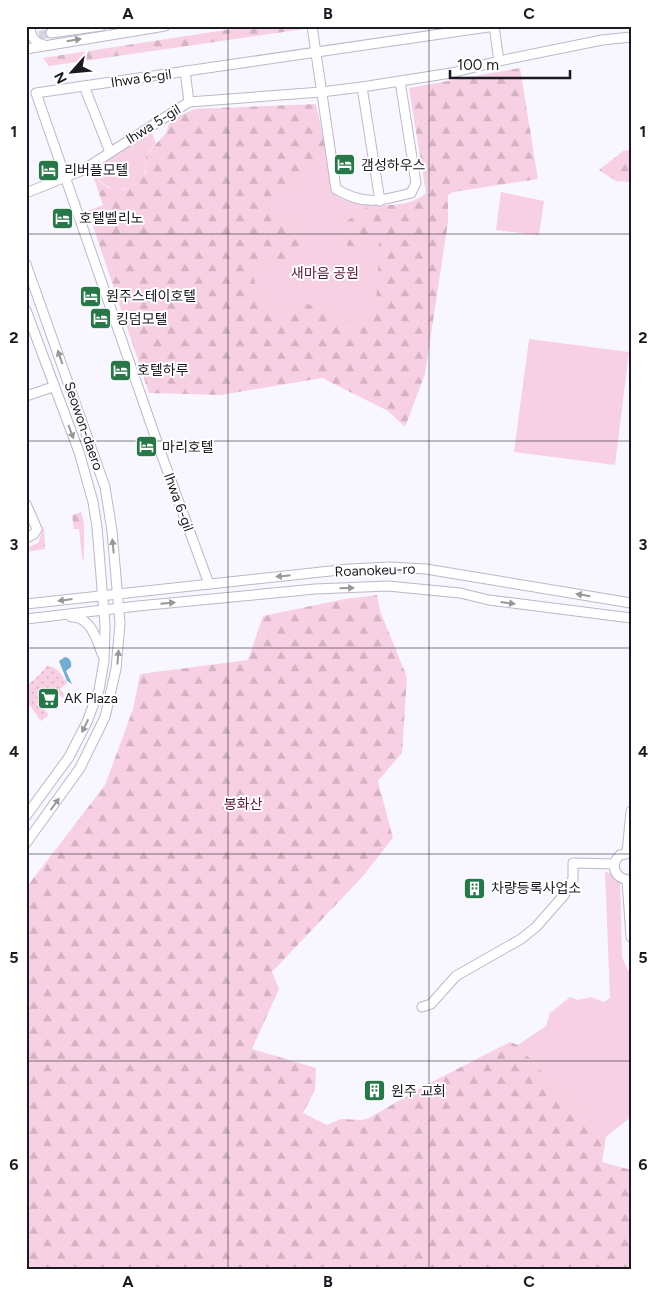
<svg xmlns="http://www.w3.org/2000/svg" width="657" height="1295" font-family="Figtree,'Noto Sans KR',sans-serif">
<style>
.forest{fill:url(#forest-firs)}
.park{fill:#f8d0e3}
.garden{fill:url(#garden-dots)}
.water{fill:#73add2}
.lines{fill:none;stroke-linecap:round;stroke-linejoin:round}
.minor-tunnel{stroke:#d7d6de;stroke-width:9;stroke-dasharray:9 4.5;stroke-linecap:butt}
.minor-casing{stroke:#bbb8ca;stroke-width:11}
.minor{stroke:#fff;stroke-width:9}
.oneway{fill:#98989b}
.grid{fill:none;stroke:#1b1a21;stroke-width:1;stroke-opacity:0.55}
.labels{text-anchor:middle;stroke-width:4;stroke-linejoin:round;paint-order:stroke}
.street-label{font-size:14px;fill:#1b1a21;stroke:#fff}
.poi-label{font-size:14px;fill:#1b1a21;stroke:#fff;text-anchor:start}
.park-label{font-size:14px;fill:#5d1841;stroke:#fff}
.neatline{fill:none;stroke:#1b1a21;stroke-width:2}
.grid-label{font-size:16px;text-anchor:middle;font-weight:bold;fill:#1b1a21}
</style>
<defs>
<pattern id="forest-firs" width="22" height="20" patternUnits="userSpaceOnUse" patternTransform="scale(1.25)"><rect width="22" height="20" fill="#f8d0e3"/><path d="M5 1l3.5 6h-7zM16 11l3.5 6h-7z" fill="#d4b2c2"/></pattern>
<pattern id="garden-dots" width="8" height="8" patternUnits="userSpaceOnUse" patternTransform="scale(1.25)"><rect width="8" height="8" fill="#f8d0e3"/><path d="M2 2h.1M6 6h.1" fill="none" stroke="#d4b2c2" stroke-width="1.8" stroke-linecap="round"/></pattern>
</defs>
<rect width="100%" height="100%" fill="#f8f7ff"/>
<!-- forest -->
<g class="forest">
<polygon points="251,26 306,27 305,29 49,66 43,58"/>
<path d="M520 68 538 179 453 192 448 195V222L425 374 405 427 388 411 322 378 221 395 149 393 88 211 103 205 91 170 99 181 108 188 125 190 136 184 146 173V155L166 133 169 124 177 117 194 109 316 104 326 152 332 192C336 195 340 199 345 200 366 206 409 210 426 193L409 88Z"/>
<polygon points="631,150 631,182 616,181 599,170 623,151"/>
<polygon points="81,512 84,523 84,560 82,558 79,529 74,529 72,515"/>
<polygon points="44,526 45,549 26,552 26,548 38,543"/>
<polygon points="377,595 380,611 407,677 402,753 378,781 393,838 363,876 272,972 279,989 252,1049 316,1068 315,1090 303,1113 327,1125 341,1119 362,1120 369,1118 424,1086 510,1042 518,1045 596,1132 606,1137 602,1162 631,1170 631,1269 26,1269 26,888 105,785 133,709 140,674 248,660 263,616 345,599"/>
</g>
<!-- park -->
<g class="park">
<path d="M151 131 156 144C153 147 148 151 146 156 145 162 147 169 144 175 142 180 138 183 133 186 115 196 101 185 91 170Z"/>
<polygon points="326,152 332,192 343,200 371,205 348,220 347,247 352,252 366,245 375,235 379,238 378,284 374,312 357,321 343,321 324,307 306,304 277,310 258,297 252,268 267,262 287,260 296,254 302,240 299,226 284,218 270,204 274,188 290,193 299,174 309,165 315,169"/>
<polygon points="501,192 544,201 539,235 496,230"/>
<polygon points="529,339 629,352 615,465 514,452"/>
<polygon points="605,872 616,874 620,878 622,957 631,977 631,1117 606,1137 596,1132 518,1045 546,1026 550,1013 570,997 578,1000 591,997 604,1002 610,998"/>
</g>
<!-- garden -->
<path class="garden" d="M47 666C56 666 63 675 67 683L60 689 65 696 62 698 57 692 41 705 49 715 41 721 26 700V686L37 677Z"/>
<!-- water -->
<path class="water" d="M65 657C70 658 72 662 71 667L66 671 72 684 67 681 59 661Z"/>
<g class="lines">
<!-- minor-tunnel -->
<polyline class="minor-tunnel" points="26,38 51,33"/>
<defs>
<g id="minor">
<path d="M30 26C30 36 35 43 44 45"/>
<path d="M312 26 336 189C365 206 380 201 411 193L416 183 400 81"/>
<polyline points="494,26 499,61"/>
<polyline points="51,33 101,26"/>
<polyline points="26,49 165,26"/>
<polyline points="185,71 189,102"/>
<polyline points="84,86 110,152"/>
<polyline points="362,87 380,201"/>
<polyline points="26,193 83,170 189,102 321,92 362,87 451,73 499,61 602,40 631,37"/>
<polyline points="26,264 105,487 112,531 120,623 116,669 105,717 80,768 26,843"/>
<polyline points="26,310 79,452 93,502 97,527 105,625 104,661 99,690 87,722 69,757 26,816"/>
<polyline points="26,396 53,387"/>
<polyline points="26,504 37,529 34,534 26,538"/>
<polyline points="209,584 162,456 36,93 495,26"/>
<polyline points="26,604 349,569 390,567 426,569 631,603"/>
<path d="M71 617C90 616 97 639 102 654"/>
<polyline points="26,619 138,606 315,589 388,586 460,593 489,600 631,618"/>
<polyline points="627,853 631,811"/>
<polyline points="627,880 631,937"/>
<path d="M631 880C615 880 609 865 620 855L631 853"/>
<polyline points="422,1007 431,1004 456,976 521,939 536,927 565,894 573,879 573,863 614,864"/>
</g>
</defs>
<!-- minor casing -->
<use href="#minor" class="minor-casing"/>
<!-- minor -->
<use href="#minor" class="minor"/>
</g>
<!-- one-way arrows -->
<defs><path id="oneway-solid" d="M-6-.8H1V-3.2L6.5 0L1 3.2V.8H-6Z" transform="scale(1.25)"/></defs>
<g class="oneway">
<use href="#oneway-solid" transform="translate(74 40) rotate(-9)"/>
<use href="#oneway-solid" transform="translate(60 357) rotate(-109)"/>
<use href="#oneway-solid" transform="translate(71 432) rotate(69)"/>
<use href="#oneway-solid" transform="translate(113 546) rotate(-96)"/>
<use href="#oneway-solid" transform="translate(283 576) rotate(174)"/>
<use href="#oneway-solid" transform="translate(347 588) rotate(-2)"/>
<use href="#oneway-solid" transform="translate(583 595) rotate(-171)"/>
<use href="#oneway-solid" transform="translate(65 600) rotate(173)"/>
<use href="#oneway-solid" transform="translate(168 603) rotate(-5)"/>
<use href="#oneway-solid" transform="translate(508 603) rotate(7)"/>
<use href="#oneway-solid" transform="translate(118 657) rotate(-85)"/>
<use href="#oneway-solid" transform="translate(85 726) rotate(116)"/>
<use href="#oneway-solid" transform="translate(55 804) rotate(-54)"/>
</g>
<!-- grid -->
<path class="grid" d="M228 26V1269M429 26V1269M26 234H631M26 441H631M26 648H631M26 854H631M26 1061H631"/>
<!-- icons -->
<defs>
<symbol id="hotel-square" viewBox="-11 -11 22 22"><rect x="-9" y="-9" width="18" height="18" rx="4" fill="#277748" stroke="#fff"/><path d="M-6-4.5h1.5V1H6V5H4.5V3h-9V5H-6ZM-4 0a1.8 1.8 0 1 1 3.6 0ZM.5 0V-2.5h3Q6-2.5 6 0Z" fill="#fff"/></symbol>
<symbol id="supermarket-square" viewBox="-11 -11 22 22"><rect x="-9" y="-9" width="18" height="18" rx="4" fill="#277748" stroke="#fff"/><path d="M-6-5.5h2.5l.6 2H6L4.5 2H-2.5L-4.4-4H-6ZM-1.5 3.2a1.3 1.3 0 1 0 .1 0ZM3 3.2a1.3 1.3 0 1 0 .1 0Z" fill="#fff"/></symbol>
<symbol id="building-square" viewBox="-11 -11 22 22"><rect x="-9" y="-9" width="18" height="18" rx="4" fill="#277748" stroke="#fff"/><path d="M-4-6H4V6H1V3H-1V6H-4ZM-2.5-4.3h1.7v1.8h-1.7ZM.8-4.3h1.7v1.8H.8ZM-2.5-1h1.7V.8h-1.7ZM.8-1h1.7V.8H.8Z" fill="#fff"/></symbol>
</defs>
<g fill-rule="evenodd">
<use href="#hotel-square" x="332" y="152" width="25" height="25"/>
<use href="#hotel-square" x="36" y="158" width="25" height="25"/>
<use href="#hotel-square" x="50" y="206" width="25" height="25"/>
<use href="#hotel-square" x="78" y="284" width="25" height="25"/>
<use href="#hotel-square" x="88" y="306" width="25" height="25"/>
<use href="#hotel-square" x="108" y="358" width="25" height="25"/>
<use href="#hotel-square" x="134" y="434" width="25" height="25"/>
<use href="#supermarket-square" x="36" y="686" width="25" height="25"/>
<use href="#building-square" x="462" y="876" width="25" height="25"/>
<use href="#building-square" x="362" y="1078" width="25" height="25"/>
</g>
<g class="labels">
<!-- street labels -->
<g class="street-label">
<text transform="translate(141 78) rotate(-8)" y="5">Ihwa 6-gil</text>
<text transform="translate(153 124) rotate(-32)" y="5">Ihwa 5-gil</text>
<text transform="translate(84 426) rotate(71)" y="5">Seowon-daero</text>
<text transform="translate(179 502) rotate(70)" y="5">Ihwa 6-gil</text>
<text transform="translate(375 570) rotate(-2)" y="5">Roanokeu-ro</text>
</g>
<!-- poi labels -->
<g class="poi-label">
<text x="361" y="170">갬성하우스</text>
<text x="64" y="175">리버플모텔</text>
<text x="79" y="223">호텔벨리노</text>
<text x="106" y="301">원주스테이호텔</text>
<text x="116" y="324">킹덤모텔</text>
<text x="137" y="375">호텔하루</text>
<text x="162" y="452">마리호텔</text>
<text x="64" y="703">AK Plaza</text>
<text x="491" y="893">차량등록사업소</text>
<text x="391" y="1096">원주 교회</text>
</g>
<!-- park labels -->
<g class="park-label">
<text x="325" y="278">새마음 공원</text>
<text x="243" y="809">봉화산</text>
</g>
</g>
<!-- border -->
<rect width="657" height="1295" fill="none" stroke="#ffffff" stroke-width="55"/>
<!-- north arrow -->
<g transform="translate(72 72) rotate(243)" stroke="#ffffff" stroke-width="4" paint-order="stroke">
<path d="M0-4L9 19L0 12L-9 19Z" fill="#1b1a21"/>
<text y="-8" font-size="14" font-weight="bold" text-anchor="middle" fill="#1b1a21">N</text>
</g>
<!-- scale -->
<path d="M450 70v8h120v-8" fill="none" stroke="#1b1a21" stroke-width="2.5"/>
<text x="457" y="70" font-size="15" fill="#1b1a21" stroke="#ffffff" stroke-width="4" paint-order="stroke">100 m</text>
<rect x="28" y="28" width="602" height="1240" class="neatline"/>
<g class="grid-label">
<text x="128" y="19">A</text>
<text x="328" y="19">B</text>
<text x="529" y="19">C</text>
<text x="14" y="137">1</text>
<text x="643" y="137">1</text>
<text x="14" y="343">2</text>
<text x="643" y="343">2</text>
<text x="14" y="550">3</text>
<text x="643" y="550">3</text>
<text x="14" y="757">4</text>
<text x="643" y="757">4</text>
<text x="14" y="963">5</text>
<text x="643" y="963">5</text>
<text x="14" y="1170">6</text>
<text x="643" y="1170">6</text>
<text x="128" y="1287">A</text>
<text x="328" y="1287">B</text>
<text x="529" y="1287">C</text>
</g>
</svg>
